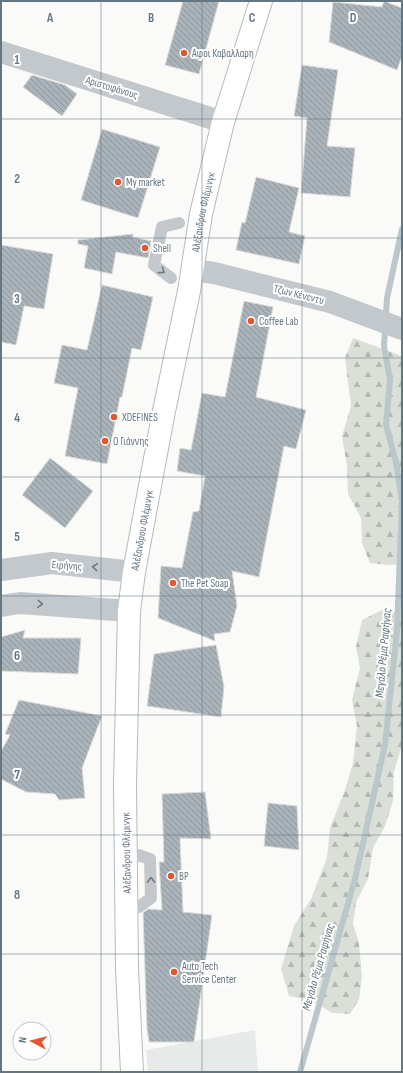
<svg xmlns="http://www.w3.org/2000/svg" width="403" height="1073" font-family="'Sofia Sans Condensed',sans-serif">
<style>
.built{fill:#e8e9e9}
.forest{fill:url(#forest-firs)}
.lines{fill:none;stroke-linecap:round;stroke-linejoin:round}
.stream{stroke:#bbc7cb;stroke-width:6}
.building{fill:url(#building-back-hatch);stroke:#dcdcda}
.primary-casing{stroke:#b5babe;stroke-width:24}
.service{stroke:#c3c8cc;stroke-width:12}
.minor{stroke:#c3c8cc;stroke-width:22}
.tertiary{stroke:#c3c8cc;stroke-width:22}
.primary{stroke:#fff;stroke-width:22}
.oneway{stroke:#6a7a87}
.grid{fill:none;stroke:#657683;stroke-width:1;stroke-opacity:0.55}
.poi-dot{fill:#e4572e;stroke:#fff;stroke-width:1.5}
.labels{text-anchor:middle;stroke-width:4;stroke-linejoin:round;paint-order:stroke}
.poi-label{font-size:11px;fill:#657683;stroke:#fff;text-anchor:start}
.street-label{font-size:11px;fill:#657683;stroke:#fff}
.water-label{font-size:12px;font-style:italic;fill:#60757c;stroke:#fff}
.grid-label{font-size:13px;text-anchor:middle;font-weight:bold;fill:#657683;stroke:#fff;stroke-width:4;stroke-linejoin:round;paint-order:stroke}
</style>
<defs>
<pattern id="forest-firs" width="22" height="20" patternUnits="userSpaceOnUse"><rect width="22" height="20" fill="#dadfd7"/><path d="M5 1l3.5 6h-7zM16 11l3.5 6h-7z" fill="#b4b9b4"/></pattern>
<pattern id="building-back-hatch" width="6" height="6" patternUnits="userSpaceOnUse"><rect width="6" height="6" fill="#aab3b9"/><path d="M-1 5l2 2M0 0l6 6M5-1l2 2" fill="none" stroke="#8e969c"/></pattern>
</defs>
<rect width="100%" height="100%" fill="#fafaf8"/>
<!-- built -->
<polygon class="built" points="255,1030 258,1072 148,1072 146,1050"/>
<!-- forest -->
<g class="forest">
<polygon points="353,338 402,356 402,564 389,565 370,563 362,543 361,518 348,494 347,466 342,436 351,406 345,358"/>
<polygon points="382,610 402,612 402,745 394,772 393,801 385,826 373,848 368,879 356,902 353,924 359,943 362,977 359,999 350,1014 332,1013 311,1000 289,996 281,969 294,926 311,899 327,858 330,828 345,790 353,763 357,726 352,700 360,668 356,647 362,620"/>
</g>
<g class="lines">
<!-- stream -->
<polyline class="stream" points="300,1072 355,879 385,745 397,631 402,501 396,462 386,425 390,380 384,346 387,298 402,229"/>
</g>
<!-- building -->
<g class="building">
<polygon points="183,1 219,1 199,74 165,65"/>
<polygon points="384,1 402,8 402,56 397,70 329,42 333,2 382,7"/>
<polygon points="302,65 338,70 327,146 355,148 350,197 301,193 307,118 294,116"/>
<polygon points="32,75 65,85 77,94 62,116 23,87"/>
<polygon points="102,129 160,147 138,218 81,200"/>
<polygon points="256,177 299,188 289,232 305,236 299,264 236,250 242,222 245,223"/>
<polygon points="133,234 133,237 151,241 148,258 116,252 112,274 84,268 88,246 78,244 78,240"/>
<polygon points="1,245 53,254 44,309 24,306 16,345 1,342"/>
<polygon points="102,285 153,297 141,350 132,348 122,397 120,397 107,464 65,456 78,388 54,383 62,345 87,350"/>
<polygon points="244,301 273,307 256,397 306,410 296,449 284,446 259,577 232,571 237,606 230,632 214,634 215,641 158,618 161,566 182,568 193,512 199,511 205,476 177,471 180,448 191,450 202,393 225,397"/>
<polygon points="50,458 93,491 65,528 22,495"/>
<polygon points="25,630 23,638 81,638 78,674 1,671 1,637"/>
<polygon points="216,645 224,687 221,717 147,706 154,654"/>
<polygon points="19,700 102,716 82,768 85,798 59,800 55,794 26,792 1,779 1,751 10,735 5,734"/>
<polygon points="205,792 211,839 180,838 183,912 212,915 194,1042 149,1042 147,1029 143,913 148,909 162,910 159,862 164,862 162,794"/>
<polygon points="268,803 297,806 299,850 264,846"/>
</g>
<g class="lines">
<defs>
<g id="primary">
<path id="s1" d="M132 1072 127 969 125 784 129 611 134 572 163 416 189 291 201 214 223 122 261 1"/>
</g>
</defs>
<!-- primary casing -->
<use href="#primary" class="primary-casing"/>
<!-- service -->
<g class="service">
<polyline points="171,278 154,265 162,227 179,223"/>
<polyline points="138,855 150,859 151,898 139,907"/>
</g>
<!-- minor -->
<g class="minor">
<polyline points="1,52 223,122"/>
<polyline points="1,570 52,563 134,572"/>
<polyline points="1,606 20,603 129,611"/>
</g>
<!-- tertiary -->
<polyline class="tertiary" points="193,270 214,273 330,302 402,329"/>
<!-- primary -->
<use href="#primary" class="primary"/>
</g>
<!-- one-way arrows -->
<defs><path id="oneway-chevron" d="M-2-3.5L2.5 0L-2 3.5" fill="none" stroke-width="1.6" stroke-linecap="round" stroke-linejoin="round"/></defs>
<g class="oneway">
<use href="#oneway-chevron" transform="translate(162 271) rotate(36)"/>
<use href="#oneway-chevron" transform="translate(95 567) rotate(-174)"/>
<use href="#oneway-chevron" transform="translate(40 604) rotate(4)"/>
<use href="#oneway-chevron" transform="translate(151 880) rotate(-91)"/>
</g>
<!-- grid -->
<path class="grid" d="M101 1V1072M202 1V1072M302 1V1072M1 119H402M1 238H402M1 358H402M1 477H402M1 596H402M1 715H402M1 835H402M1 954H402"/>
<!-- markers -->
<g class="poi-dot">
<circle cx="184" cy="53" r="4"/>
<circle cx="118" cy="182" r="4"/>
<circle cx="145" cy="248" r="4"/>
<circle cx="251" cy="321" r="4"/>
<circle cx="114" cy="417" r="4"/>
<circle cx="105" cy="441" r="4"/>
<circle cx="173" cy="583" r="4"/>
<circle cx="171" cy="876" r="4"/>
<circle cx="174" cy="972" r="4"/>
</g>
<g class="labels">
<!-- poi labels -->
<g class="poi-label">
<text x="192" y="57">Αφοι Καβαλλαρη</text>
<text x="126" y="186">My market</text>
<text x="153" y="252">Shell</text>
<text x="259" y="325">Coffee Lab</text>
<text x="122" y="421">XDEFINES</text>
<text x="113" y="445">Ο Γιάννης</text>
<text x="181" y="587">The Pet Soap</text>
<text x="179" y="880">BP</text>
<text x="182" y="970">Auto Tech<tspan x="182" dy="13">Service Center</tspan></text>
</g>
<!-- street labels -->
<g class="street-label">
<text transform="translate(112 87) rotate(17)" y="4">Αριστοφάνους</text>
<text dy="4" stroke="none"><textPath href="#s1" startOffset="867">Αλέξανδρου Φλέμινγκ</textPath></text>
<text transform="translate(299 294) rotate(14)" y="4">Τζων Κένεντυ</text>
<text dy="4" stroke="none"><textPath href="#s1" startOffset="543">Αλέξανδρου Φλέμινγκ</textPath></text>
<text transform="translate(67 565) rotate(4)" y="4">Ειρήνης</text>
<text transform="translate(126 853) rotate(-91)" y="4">Αλέξανδρου Φλέμινγκ</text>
</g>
<!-- water labels -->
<g class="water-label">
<text transform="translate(383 653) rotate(-85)" y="4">Μεγάλο Ρέμα Ραφήνας</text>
<text transform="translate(318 967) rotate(-74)" y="4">Μεγάλο Ρέμα Ραφήνας</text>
</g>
</g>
<g class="grid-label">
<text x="50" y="22">A</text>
<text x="151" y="22">B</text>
<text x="252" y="22">C</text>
<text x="353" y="22">D</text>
<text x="17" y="64">1</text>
<text x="17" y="183">2</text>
<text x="17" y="303">3</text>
<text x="17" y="422">4</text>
<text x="17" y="541">5</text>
<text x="17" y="660">6</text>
<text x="17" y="779">7</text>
<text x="17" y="899">8</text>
</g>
<!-- border -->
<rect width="403" height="1073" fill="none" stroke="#657683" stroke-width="4"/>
<!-- north arrow -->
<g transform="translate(32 1041) rotate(277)"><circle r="19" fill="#ffffff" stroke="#c1c8cd"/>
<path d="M0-3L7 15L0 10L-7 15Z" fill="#e4572e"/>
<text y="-6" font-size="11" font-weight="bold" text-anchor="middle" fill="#657683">N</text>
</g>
</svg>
